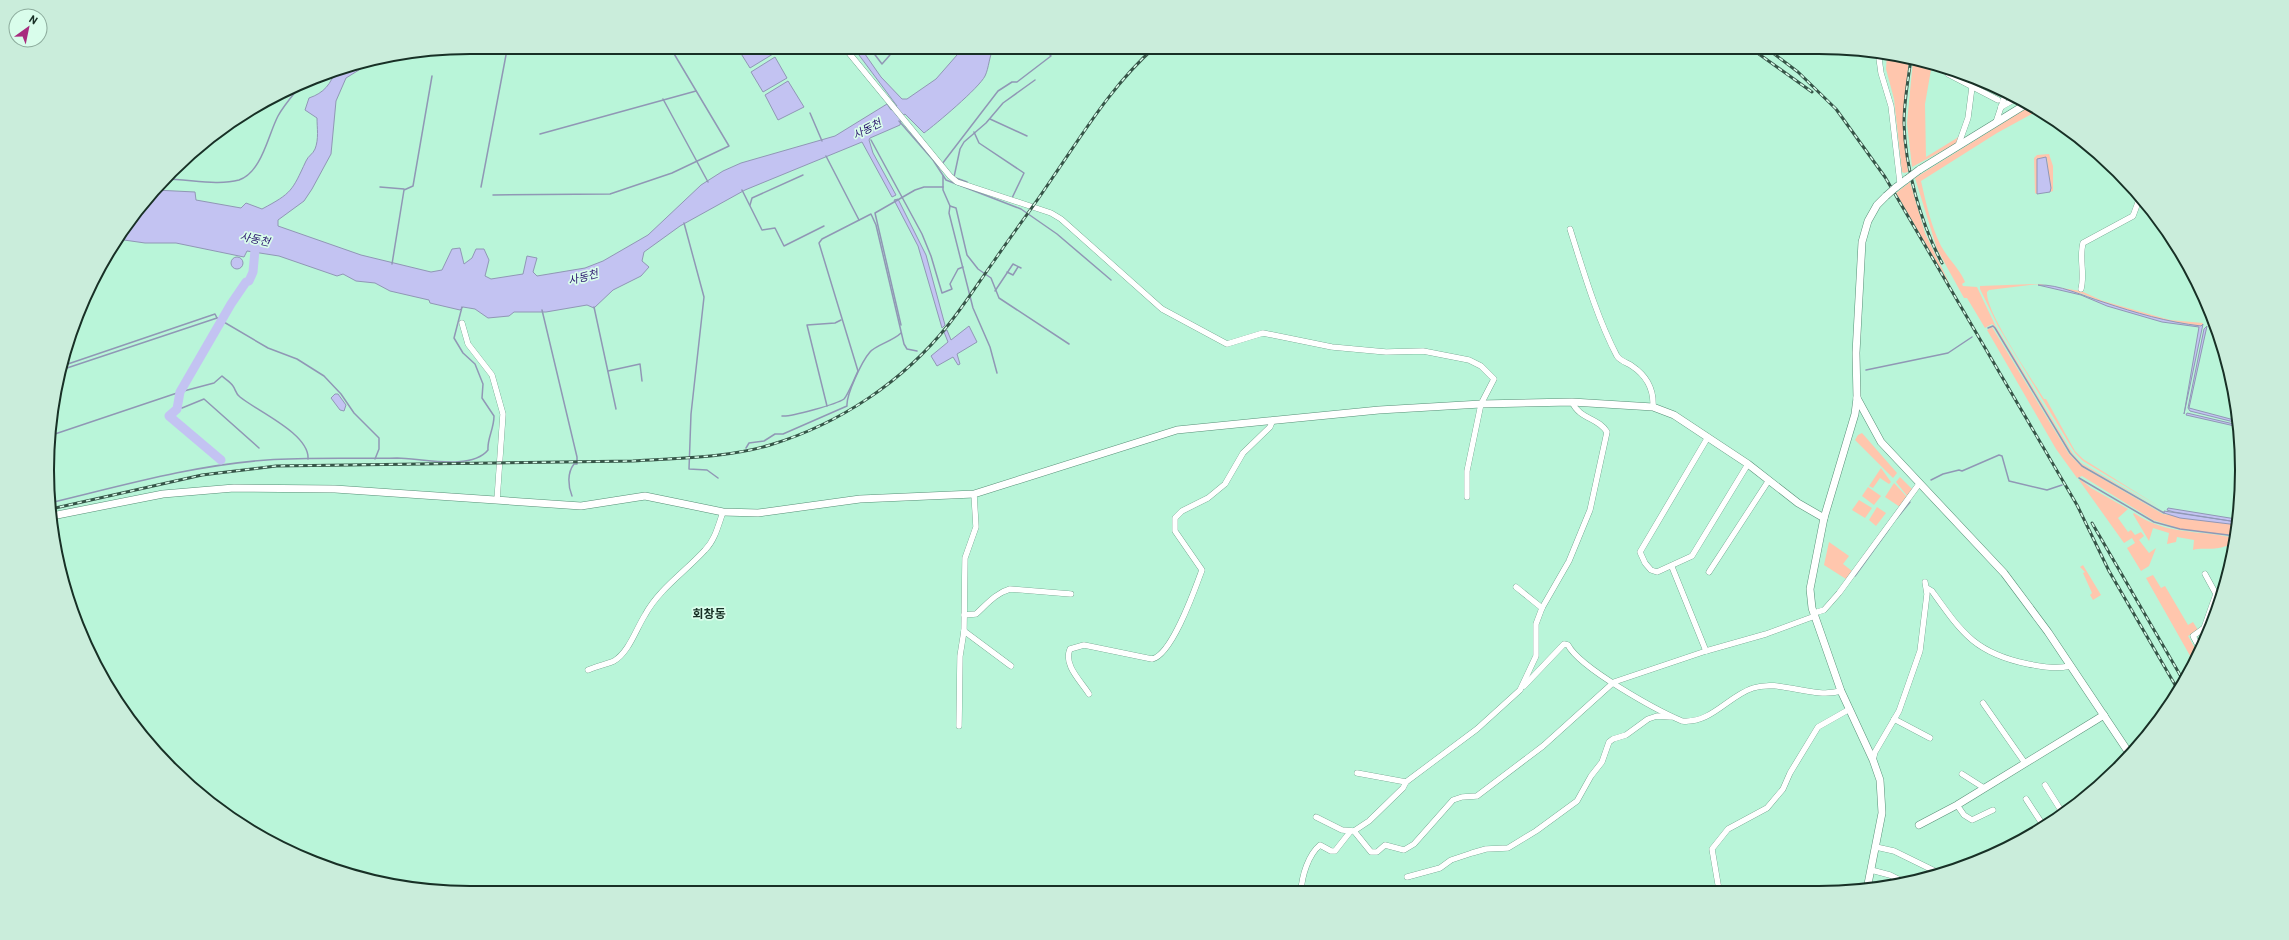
<svg xmlns="http://www.w3.org/2000/svg" width="2289" height="940" font-family="Barlow,'Noto Sans KR',sans-serif">
<style>
.green{fill:#ffc6ad}
.water{fill:#c3c3f2;stroke:#9097b5}
.lines{fill:none;stroke-linecap:round;stroke-linejoin:round}
.stream{stroke:#9097b5;stroke-width:1.5}
.river{stroke:#c3c3f2;stroke-width:9}
.minor-casing{stroke:#568f76;stroke-width:6}
.major-casing{stroke:#568f76;stroke-width:8}
.minor{stroke:#fff;stroke-width:5.5}
.major{stroke:#fff;stroke-width:7}
.rail-casing{stroke:#365548;stroke-width:3}
.rail{stroke:#d9fdeb;stroke-width:1.5;stroke-dasharray:4.5;stroke-linecap:butt}
.major-bridge-casing{stroke:#568f76;stroke-width:8;stroke-linecap:butt}
.major-bridge{stroke:#fff;stroke-width:7}
.labels{text-anchor:middle;stroke-width:3.5;stroke-linejoin:round;paint-order:stroke}
.water-label{font-size:11px;font-style:italic;fill:#29136c;stroke:#d9fdeb}
.quarter-label{font-size:12px;font-weight:bold;fill:#183026;stroke:#d9fdeb}
.rim{fill:none;stroke:#183026;stroke-width:2}
</style>
<rect width="100%" height="100%" fill="#b9f5d9"/>
<!-- green -->
<g class="green">
<polygon points="1887,54 1909,59 1903,118 1908,172 1904,173 1902,172 1894,99 1886,69"/>
<polygon points="1913,60 1932,64 1925,104 1926,157 1957,138 1963,131 1957,143 1912,167 1907,123"/>
<path d="M2032 105 2039 110 1997 133 1921 181C1926 203 1931 226 1941 246 1948 259 1960 269 1965 282L1962 284 1963 286 1977 287 1996 327 2073 454 2081 463 2164 511 2082 465 2071 453 1994 326 1992 324 1985 328 1967 298H1964L1937 249 1915 178Z"/>
<polygon points="2049,154 2053,166 2053,191 2050,192 2047,158 2038,158 2037,194 2035,193 2034,158 2037,155"/>
<polygon points="1910,182 1925,233 1951,287 1896,193"/>
<path d="M2034 284 2081 291 2103 301 2170 320 2203 323 2202 326 2160 320 2102 302 2083 294 2050 286 2039 284 1989 290 1987 292C1985 311 2032 379 2044 399H2046L2075 451 2083 459 2160 507 2083 461 2075 453 1998 326 1980 289V286Z"/>
<polygon points="1992,327 2069,454 2082,467 2163,514 2238,525 2236,536 2181,529 2153,520 2082,476 2077,478 2056,449 1987,330"/>
<polygon points="1862,433 1897,473 1893,478 1855,440 1858,435"/>
<polygon points="1881,468 1891,482 1889,484 1880,478 1873,488 1869,486"/>
<polygon points="1900,477 1913,490 1908,497 1896,482"/>
<polygon points="2079,480 2081,480 2091,488 2128,509 2118,518 2128,532 2131,530 2135,535 2141,532 2144,536 2139,540 2149,553 2156,548 2149,566 2141,571 2127,548 2135,543 2132,538 2124,543"/>
<polygon points="1894,483 1907,497 1900,507 1885,497"/>
<polygon points="1868,487 1881,496 1874,505 1862,496"/>
<polygon points="1859,500 1872,508 1865,518 1852,510"/>
<polygon points="1877,507 1886,513 1876,526 1869,520"/>
<path d="M2134 513C2165 535 2200 530 2235 538L2232 553V550L2226 546C2214 551 2201 547 2193 550L2194 540 2177 537 2176 542 2167 544 2169 533 2153 528 2149 541 2133 514Z"/>
<polygon points="1829,542 1849,556 1843,564 1852,571 1846,579 1824,565"/>
<polygon points="2083,565 2101,595 2093,600 2090,595 2092,593 2083,573 2085,572 2080,567"/>
<polygon points="2153,575 2161,588 2165,586 2188,625 2193,622 2198,630 2188,636 2197,652 2193,661 2146,578"/>
</g>
<!-- water -->
<g class="water">
<polygon points="748,47 769,47 773,54 750,68 740,52"/>
<path d="M853 47H860L881 77 902 99H907L936 79 964 47H994C989 56 989 68 985 76 979 88 936 124 924 133L905 114 902 116 900 125 870 138 869 140 873 153 896 195 892 197 862 142 745 190 680 226 644 252 642 261 649 267 641 276 613 290 594 308 587 305 546 312H514L509 316 488 318 475 309 463 307 460 310 430 303 429 300 390 291 375 283 356 281 343 274 337 276 279 256 247 251 244 257 176 243H145L117 239 135 212 155 190 195 192 196 200 241 208 246 203 262 209C292 193 292 191 306 161 308 156 313 154 315 149 319 139 317 128 317 118L305 110 309 98C324 93 331 84 336 69L371 60 367 65 346 78 336 101 331 154 312 189 304 201 278 220V226L361 255 431 272 442 270 452 249 460 248 464 264 472 258 476 249H484L489 260 485 276 491 279 523 274 527 256 537 258 533 272 537 276 585 268 603 261 648 235 701 185 723 171 741 163 835 136 887 104 891 110 897 106Z"/>
<polygon points="775,57 787,78 763,92 751,72"/>
<polygon points="788,81 804,107 778,120 765,95"/>
<polygon points="2046,157 2051,188 2050,192 2037,194 2037,159"/>
<polygon points="898,199 926,255 945,325 942,328 918,246 894,200"/>
<circle cx="237" cy="263" r="6"/>
<path d="M2038 285C2059 284 2083 296 2103 302 2136 313 2167 322 2201 326L2203 324 2184 414 2199 327 2162 322 2107 306 2081 295Z"/>
<polygon points="969,326 977,342 957,354 960,364 958,365 953,357 937,366 931,356 948,342 944,332 947,330 951,340"/>
<polygon points="2207,326 2189,408 2238,421 2238,423 2190,411 2188,408 2204,329"/>
<polygon points="335,394 338,394 346,405 344,411 340,410 331,398"/>
<polygon points="2187,413 2238,425 2239,427 2186,415"/>
<polygon points="2168,508 2236,519 2239,520 2238,525 2180,518 2164,513 2164,511 2237,522 2174,512 2167,510"/>
</g>
<g class="lines">
<!-- stream -->
<g class="stream">
<polyline points="869,47 882,64 897,47"/>
<polyline points="663,99 708,182"/>
<polyline points="810,113 822,141"/>
<polyline points="990,119 1027,136"/>
<polyline points="899,121 933,160 946,180 1021,209 1057,234 1111,280"/>
<polyline points="974,132 979,143 1024,173 1012,198"/>
<polyline points="540,134 696,91"/>
<polyline points="871,140 922,234 931,256 942,293 952,289 950,284 958,269 963,267"/>
<polyline points="826,156 859,220"/>
<polyline points="942,164 998,91 1012,82 1017,82 1051,56 1043,47"/>
<polyline points="943,176 943,190 950,206 956,208 967,255 978,269 991,278 999,298 1069,344"/>
<polyline points="954,177 960,149 964,142 986,123 1003,103 1035,80"/>
<polyline points="956,178 967,182"/>
<path d="M166 179C189 179 217 186 239 180 262 172 268 135 278 116 284 105 293 95 301 85"/>
<polyline points="380,187 404,189"/>
<polyline points="481,187 506,55 510,47"/>
<polyline points="742,190 762,230 775,228 784,246 824,226"/>
<polyline points="493,195 610,194 672,173 729,146 670,47"/>
<polyline points="750,205 752,198 803,175"/>
<polyline points="950,206 949,213 973,308 990,347 997,373"/>
<polyline points="684,223 704,297 691,414 689,469 707,470 718,478"/>
<polyline points="392,264 404,190 413,186 432,76"/>
<polyline points="1007,272 1013,275 1018,267"/>
<polyline points="995,291 1013,264 1021,268"/>
<polyline points="594,307 616,409"/>
<path d="M542 310 577 457V464H574C567 473 568 486 572 496"/>
<polyline points="901,325 875,213 915,190 924,187 943,187"/>
<polyline points="1988,328 1993,326 1995,328 2070,453 2082,466 2164,513"/>
<polyline points="62,366 215,314 217,318"/>
<polyline points="61,370 217,318 268,348 297,359 324,376 341,394 354,413 379,438 379,449 375,459"/>
<polyline points="1866,370 1948,353 1972,337"/>
<polyline points="608,371 640,364 642,381"/>
<polyline points="827,406 807,325 835,323 841,320"/>
<polyline points="177,407 182,408 204,399 259,448"/>
<path d="M782 416C791 417 837 404 844 399 848 395 855 377 858 371L819 243 822 239 871 214 876 225 904 344 907 349 917 351"/>
<path d="M49 436 180 392 214 383 222 376C225 379 231 382 233 386 236 390 235 393 240 397 257 411 310 434 308 459"/>
<path d="M746 448 749 443 764 441 775 434H783L847 406C846 395 862 361 870 352 876 345 893 341 901 333"/>
<polyline points="2079,478 2154,522 2180,529 2236,536"/>
<polyline points="1931,480 1943,474 1959,470 1962,471 1999,455 2002,456 2009,481 2047,490 2062,485"/>
<path d="M50 503C121 486 194 465 267 460 310 457 354 459 397 458 421 458 471 471 488 450 487 439 494 429 494 416L482 398 483 384 475 364 463 353 454 338 462 307"/>
<polyline points="1897,518 1910,502"/>
<polyline points="1855,576 1889,529"/>
</g>
<!-- river -->
<polyline class="river" points="221,460 169,416 177,409 180,392 231,304 246,282 249,281 253,272 256,239"/>
<defs>
<g id="minor">
<polyline points="844,47 950,176 957,182 1051,213 1061,219 1162,309 1227,344 1263,333 1332,347 1386,352 1423,351 1469,360 1481,366 1494,379 1481,404 1467,471 1467,497"/>
<polyline points="1878,51 1881,73 1891,106 1900,183"/>
<polyline points="1948,74 1998,100"/>
<polyline points="2001,107 2017,98"/>
<polyline points="1996,122 2006,92"/>
<polyline points="1958,146 1968,118 1972,87"/>
<path d="M1570 229C1583 270 1597 318 1617 356 1620 361 1628 363 1632 366 1647 376 1654 390 1653 407"/>
<path d="M2081 289C2085 274 2079 258 2083 243L2133 216 2140 197"/>
<polyline points="462,323 468,344 492,375 503,414 497,500"/>
<polyline points="1708,437 1640,552 1645,563 1651,570 1657,572 1692,556 1748,464"/>
<polyline points="1672,567 1706,651"/>
<polyline points="1709,572 1769,480"/>
<polyline points="1516,587 1542,608"/>
<path d="M1927 588 1932 591C1962 633 1975 653 2028 664 2044 667 2055 669 2071 666"/>
<polyline points="1814,613 1824,610 1839,593 1919,484"/>
<path d="M964 615 976 614C987 604 996 593 1010 589L1071 594"/>
<polyline points="964,631 1011,666"/>
<polyline points="2199,647 2193,636 2204,628 2216,594 2205,574"/>
<path d="M588 670C596 666 608 664 614 661 629 652 636 629 645 615 659 589 685 572 705 550 715 540 718 526 723 512"/>
<path d="M1524 686 1564 644 1568 645C1580 668 1656 710 1682 721 1711 724 1728 696 1753 688 1780 679 1812 699 1841 691"/>
<path d="M1089 694C1081 681 1063 665 1070 649L1084 645 1152 659C1172 655 1195 589 1202 570L1175 531V518L1182 511 1208 498 1225 484 1243 453 1270 427 1272 422"/>
<polyline points="1983,703 2025,763"/>
<polyline points="1894,719 1930,738"/>
<polyline points="959,726 960,656 964,631 965,558 976,527 974,494"/>
<polyline points="1873,760 1875,752 1899,711 1920,651 1927,594 1925,582"/>
<polyline points="1357,773 1406,782"/>
<polyline points="1962,774 1984,788"/>
<polyline points="2045,785 2062,812"/>
<polyline points="2026,799 2043,825"/>
<polyline points="1957,805 1964,815 1972,820 1993,810"/>
<path d="M1316 817 1342 830 1354 831 1369 821 1403 788 1406 782 1477 729 1520 690 1536 656V624L1542 608 1569 561 1590 510 1607 432C1598 417 1580 420 1572 402"/>
<polyline points="1354,831 1371,852 1377,852 1385,845 1404,850 1414,844 1453,800 1462,797 1477,796 1543,746 1614,682 1706,651 1766,634 1815,616"/>
<polyline points="1876,847 1894,851 1941,874"/>
<polyline points="1871,870 1890,875 1904,882"/>
<polyline points="1407,877 1440,868 1451,860 1472,853 1486,849 1508,848 1536,831 1577,801 1591,776 1602,762 1609,742 1613,739 1626,735 1648,719 1657,716 1671,717"/>
<polyline points="1719,890 1712,849 1728,829 1767,808 1783,789 1790,773 1818,727 1848,710"/>
<path d="M1301 891C1302 876 1308 855 1320 845L1331 851H1335L1350 832"/>
</g>
<g id="major">
<polyline points="1919,170 2028,103"/>
<polyline points="1895,188 1907,179"/>
<polyline points="1857,398 1881,442 2004,573 2048,632 2129,753"/>
<polyline points="52,516 163,494 234,488 335,489 581,506 645,496 723,512 758,513 860,499 974,494 1177,430 1379,410 1481,404 1572,402 1653,407 1674,415 1748,464 1798,503 1824,518"/>
<polyline points="1919,825 1957,805 2104,715"/>
<polyline points="1867,889 1882,813 1880,780 1873,760 1841,691 1812,608 1810,589 1824,518 1855,414 1857,398 1856,353 1862,242 1868,221 1877,205 1886,196"/>
</g>
</defs>
<!-- minor casing -->
<use href="#minor" class="minor-casing"/>
<!-- major casing -->
<use href="#major" class="major-casing"/>
<!-- minor -->
<use href="#minor" class="minor"/>
<!-- major -->
<use href="#major" class="major"/>
<defs>
<g id="rail">
<polyline points="1749,47 1812,92"/>
<polyline points="1765,47 1798,72 1836,109 1885,177 2077,505 2109,571 2178,690"/>
<path d="M1911 59C1908 80 1904 102 1904 123 1905 167 1921 224 1942 263"/>
<path d="M51 509 202 475 276 466 633 461C678 458 726 458 770 445 839 424 903 382 949 324 965 304 979 282 994 261 1013 233 1034 206 1053 177 1084 132 1113 84 1155 47"/>
<polyline points="2092,523 2183,680"/>
</g>
</defs>
<!-- rail casing -->
<use href="#rail" class="rail-casing"/>
<!-- rail -->
<use href="#rail" class="rail"/>
<defs>
<g id="major-bridge">
<polyline points="1907,179 1919,170"/>
<polyline points="1886,196 1895,188"/>
</g>
</defs>
<!-- major-bridge casing -->
<use href="#major-bridge" class="major-bridge-casing"/>
<!-- major-bridge -->
<use href="#major-bridge" class="major-bridge"/>
</g>
<g class="labels">
<!-- water labels -->
<g class="water-label">
<text transform="translate(867 129) rotate(-27)" y="4">사동천</text>
<text transform="translate(255 239) rotate(12)" y="4">사동천</text>
<text transform="translate(583 277) rotate(-15)" y="4">사동천</text>
</g>
<!-- quarter labels -->
<g class="quarter-label">
<text x="709" y="618">회창동</text>
</g>
</g>
<!-- crop -->
<path d="M0 0H2289V940H0ZM470 54H1819A416 416 0 0 1 2235 470V470A416 416 0 0 1 1819 886H470A416 416 0 0 1 54 470V470A416 416 0 0 1 470 54Z" fill="#caeddb" fill-rule="evenodd"/>
<path class="rim" d="M470 54H1819A416 416 0 0 1 2235 470V470A416 416 0 0 1 1819 886H470A416 416 0 0 1 54 470V470A416 416 0 0 1 470 54Z"/>
<!-- north arrow -->
<g transform="translate(28 28) rotate(33)"><circle r="19" fill="#d9fdeb" stroke="#8cab9c"/>
<path d="M0-3L7 15L0 10L-7 15Z" fill="#a82b7e"/>
<text y="-6" font-size="11" font-weight="bold" text-anchor="middle" fill="#183026">N</text>
</g>
</svg>
